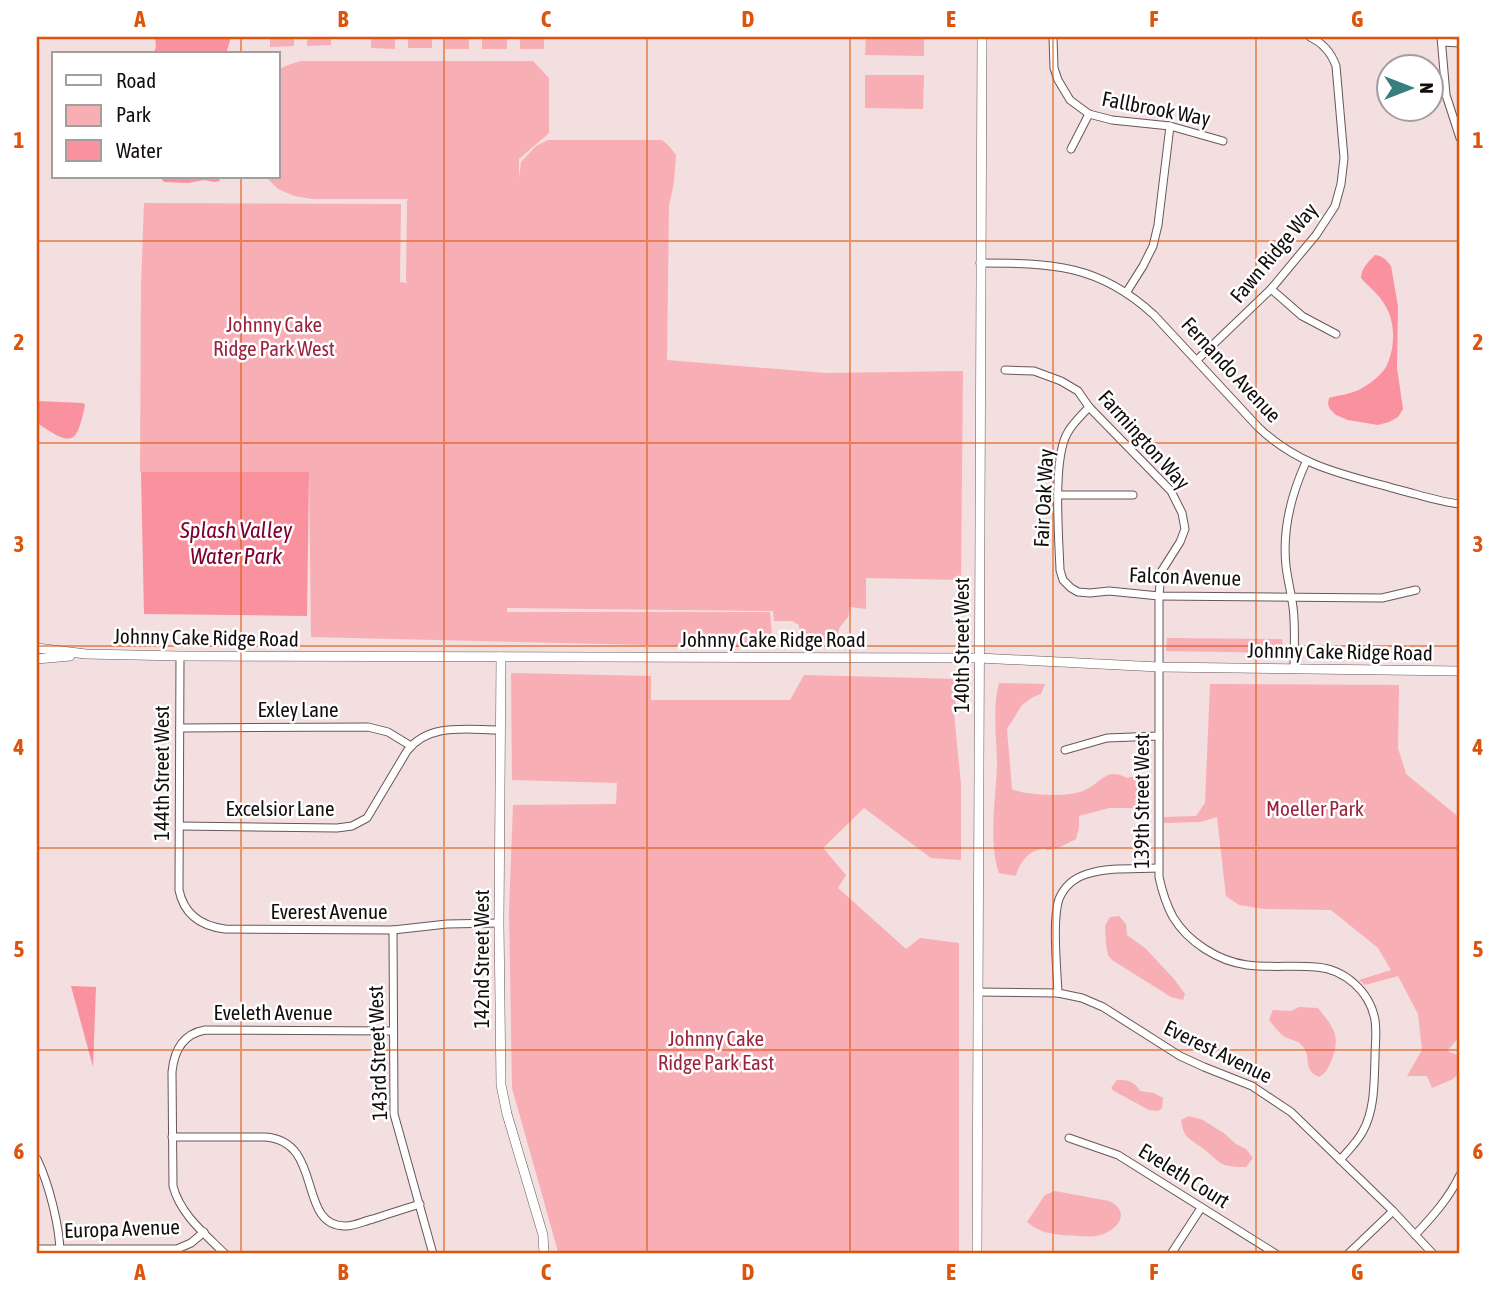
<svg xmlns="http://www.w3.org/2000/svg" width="1497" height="1291" font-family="'Asap Condensed',sans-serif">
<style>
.green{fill:#f8aeb5}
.water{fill:#f9929e}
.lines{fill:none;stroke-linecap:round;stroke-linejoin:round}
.minor-casing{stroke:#685758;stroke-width:9}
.tertiary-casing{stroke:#685758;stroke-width:10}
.minor{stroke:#fff;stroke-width:7}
.tertiary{stroke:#fff;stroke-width:9}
.grid{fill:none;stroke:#dd550c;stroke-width:2;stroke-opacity:0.55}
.labels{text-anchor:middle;stroke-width:5;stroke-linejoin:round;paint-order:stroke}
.street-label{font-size:21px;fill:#130d0d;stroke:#fff}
.park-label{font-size:21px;fill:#9a233e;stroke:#fff}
.water-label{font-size:23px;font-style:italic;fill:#81002b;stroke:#fff}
.neatline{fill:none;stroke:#dd550c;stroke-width:2.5}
.grid-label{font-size:23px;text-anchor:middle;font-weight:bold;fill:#dd550c}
</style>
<rect width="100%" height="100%" fill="#f3dee0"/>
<!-- green -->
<g class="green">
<polygon points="270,37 294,37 294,46 270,47"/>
<polygon points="307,37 331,37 331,45 307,46"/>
<polygon points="371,37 395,37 395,49 371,48"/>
<rect x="408" y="37" width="24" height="11"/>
<rect x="445" y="37" width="24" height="12"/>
<rect x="482" y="37" width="25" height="12"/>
<rect x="520" y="37" width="24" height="12"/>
<polygon points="866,37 924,37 924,56 865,55"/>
<polygon points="301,61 533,61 549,78 549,133 519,159 519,179 521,162 536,146 548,140 662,140 670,147 676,155 674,182 669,206 667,360 826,373 963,371 961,580 866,578 866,609 850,607 848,617 840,627 835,641 800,644 799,625 792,621 774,621 773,611 507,608 507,612 770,612 773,648 311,637 309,472 140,472 141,286 144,203 401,204 400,282 408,283 406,281 407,201 408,199 312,199 294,196 278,189 266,177 278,177 278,70 288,65"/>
<polygon points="865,75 924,75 923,109 865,108"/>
<polygon points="1167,638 1282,639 1284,653 1166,651"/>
<polygon points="511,673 651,676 651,700 790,700 804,675 959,679 954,713 961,784 961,860 931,858 864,808 823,848 846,875 838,888 906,949 920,938 959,943 959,1254 557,1254 557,1248 512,1088 509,911 513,805 616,804 617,783 512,780"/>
<path d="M999 683 1045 684 1041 694 1033 697 1022 705 1007 729 1012 789C1026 796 1068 797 1083 791 1101 784 1105 766 1127 778L1143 774 1144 808H1109L1079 816V827L1076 839C1068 843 1058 849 1048 850 1046 850 1045 848 1043 849 1028 850 1019 864 1016 876L999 873C988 843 996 797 997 765 997 738 992 710 999 683Z"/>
<polygon points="1210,684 1399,685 1398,748 1406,774 1460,818 1460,1036 1447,1051 1460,1056 1460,1073 1451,1080 1432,1088 1427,1076 1407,1076 1422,1050 1418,1014 1398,976 1365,985 1359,980 1391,970 1378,948 1331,910 1264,909 1239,905 1226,896 1217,817 1200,822 1164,823 1164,817 1196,816 1205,803"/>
<polygon points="1119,916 1126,924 1127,935 1145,948 1174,979 1185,994 1183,1000 1171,997 1112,960 1108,955 1106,945 1105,926 1110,917"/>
<path d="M1299 1007 1318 1008C1333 1027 1341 1035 1332 1059 1329 1067 1326 1073 1319 1077 1302 1069 1312 1060 1304 1048 1299 1040 1293 1041 1285 1037 1279 1033 1273 1025 1269 1020L1273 1010 1291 1011Z"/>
<path d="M1117 1080C1128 1080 1134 1081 1140 1091L1154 1093 1163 1098 1162 1108 1158 1111 1149 1110 1114 1091 1111 1088Z"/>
<path d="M1189 1116 1203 1120 1225 1134 1236 1144 1246 1149 1253 1158 1246 1167C1216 1167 1222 1162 1201 1147 1187 1137 1184 1138 1181 1120Z"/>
<path d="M1055 1191 1109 1201C1134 1213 1115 1233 1096 1236 1091 1237 1085 1236 1079 1236 1061 1235 1041 1235 1027 1222L1045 1195Z"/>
</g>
<!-- water -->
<g class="water">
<polygon points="155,37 231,37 226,54 153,54 156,47"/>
<polygon points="160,177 218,177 220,181 214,182 204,180 188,183 164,182"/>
<path d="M1375 255 1380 256 1386 260 1391 266 1398 306 1397 368 1403 409 1398 417 1389 422 1378 425 1348 420 1336 415 1330 409 1328 404 1329 398C1338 395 1347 395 1356 391 1366 387 1381 376 1386 367 1395 350 1396 324 1386 307 1380 295 1370 288 1361 278 1361 269 1368 262 1375 255Z"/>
<path d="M37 401 83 403 85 405C77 443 73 448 39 424L37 421Z"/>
<polygon points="141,472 309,472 307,616 144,614"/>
<polygon points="71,986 96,987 93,1067"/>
</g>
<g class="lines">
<defs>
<g id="minor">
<polyline points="1053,37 1054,68 1058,80 1070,100 1089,114 1112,120 1170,126 1223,141"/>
<polyline points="1441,37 1446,95 1460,138"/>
<polyline points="1442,42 1460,43"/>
<polyline points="1071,149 1089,114"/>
<path d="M980 263C1051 263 1099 264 1154 315L1258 427C1300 467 1343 474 1396 489 1417 494 1439 502 1460 504"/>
<polyline points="1271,289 1302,316 1336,334"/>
<polyline points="1126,293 1143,266 1153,246 1158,225 1170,126"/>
<path d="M1197 360 1271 289 1316 235 1335 206 1341 184 1344 158 1336 66C1331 52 1323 43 1310 37"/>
<path d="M1005 370 1034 371 1061 381 1078 391 1089 407 1171 491 1182 513 1185 529 1180 542 1161 572 1159 596V877C1162 891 1166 904 1173 917 1188 942 1218 961 1247 965 1270 968 1293 965 1316 967 1345 969 1370 992 1375 1020 1377 1033 1375 1045 1375 1058 1374 1082 1375 1109 1363 1131 1358 1141 1348 1151 1340 1160"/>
<path d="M1089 407C1082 415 1073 423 1068 432 1052 457 1059 539 1060 570L1063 580 1071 588 1078 592 1090 593 1109 591 1159 596 1382 598 1416 590"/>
<polyline points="1058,495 1133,495"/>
<path d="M180 656 179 890C184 915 201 926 225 929L393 930 447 924 499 923"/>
<path d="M1294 669C1294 652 1295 636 1294 620 1294 602 1288 584 1286 566 1282 529 1291 495 1306 462"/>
<polyline points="180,728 368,727 388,732 411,746"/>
<polyline points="1065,750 1107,738 1159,736"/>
<path d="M180 826 337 828 352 826 367 818 407 751C429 722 468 730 500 730"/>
<polyline points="393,930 394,1114 433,1254"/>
<polyline points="978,992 1058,993 1082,998 1103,1007 1180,1056 1204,1067 1252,1086 1291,1112 1393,1211 1433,1254"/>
<path d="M1058 993C1057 969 1052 920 1059 899 1064 887 1074 878 1087 874 1109 867 1135 869 1158 868"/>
<path d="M172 1137H265C325 1141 296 1227 346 1226 355 1226 364 1221 373 1219 388 1214 404 1209 420 1204"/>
<polyline points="1069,1138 1118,1155 1276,1254"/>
<path d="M37 1159C49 1184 60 1227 60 1254"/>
<path d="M1415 1235C1433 1216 1449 1198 1460 1175"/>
<polyline points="37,1249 177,1249 191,1243 204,1232"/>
<path d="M225 1254C205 1234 180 1214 173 1186L172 1072C174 1051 183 1034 205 1030L392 1031"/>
<polyline points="1171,1254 1201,1208"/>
<polyline points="1348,1254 1393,1211"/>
</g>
<g id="tertiary">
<polyline points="37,648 86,654 180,656 979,658 1159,667 1460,671"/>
<polyline points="501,657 499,923 501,1085 507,1114 543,1235 544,1254"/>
<polyline points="37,659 70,656"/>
<polyline points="977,1254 982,37"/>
</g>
</defs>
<!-- minor casing -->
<use href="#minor" class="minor-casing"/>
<!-- tertiary casing -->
<use href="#tertiary" class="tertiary-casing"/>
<!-- minor -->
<use href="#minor" class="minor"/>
<!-- tertiary -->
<use href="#tertiary" class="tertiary"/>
</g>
<!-- grid -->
<path class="grid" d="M241 37V54M444 37V1254M647 37V1254M850 37V1254M1053 37V1254M1256 37V1254M241 177V1254M37 241H1460M37 443H1460M37 646H1460M37 848H1460M37 1050H1460"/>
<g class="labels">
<!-- street labels -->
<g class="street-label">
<text transform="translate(1156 109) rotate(11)" y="7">Fallbrook Way</text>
<text transform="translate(1274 253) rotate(-50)" y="7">Fawn Ridge Way</text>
<text transform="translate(1231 370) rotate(47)" y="7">Fernando Avenue</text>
<text transform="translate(1144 440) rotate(48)" y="7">Farmington Way</text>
<text transform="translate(1044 498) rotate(-87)" y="7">Fair Oak Way</text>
<text transform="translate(1185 577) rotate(2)" y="7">Falcon Avenue</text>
<text transform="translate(206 638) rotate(1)" y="7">Johnny Cake Ridge Road</text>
<text x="773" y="647">Johnny Cake Ridge Road</text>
<text transform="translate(962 645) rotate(-90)" y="7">140th Street West</text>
<text transform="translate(1340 652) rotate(1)" y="7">Johnny Cake Ridge Road</text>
<text x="298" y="717">Exley Lane</text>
<text transform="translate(162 773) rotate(-90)" y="7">144th Street West</text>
<text transform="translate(1142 801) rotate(-90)" y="7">139th Street West</text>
<text x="280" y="816">Excelsior Lane</text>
<text x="329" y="919">Everest Avenue</text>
<text transform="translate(482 959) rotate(-90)" y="7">142nd Street West</text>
<text x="273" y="1020">Eveleth Avenue</text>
<text transform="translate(1218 1052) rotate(26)" y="7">Everest Avenue</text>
<text transform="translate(378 1053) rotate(-92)" y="7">143rd Street West</text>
<text transform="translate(1184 1176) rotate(32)" y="7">Eveleth Court</text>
<text transform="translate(122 1229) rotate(-2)" y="7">Europa Avenue</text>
</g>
<!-- park labels -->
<g class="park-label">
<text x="274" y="332">Johnny Cake<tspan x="274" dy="24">Ridge Park West</tspan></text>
<text x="1315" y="816">Moeller Park</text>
<text x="716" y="1046">Johnny Cake<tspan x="716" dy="24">Ridge Park East</tspan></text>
</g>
<!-- water labels -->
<g class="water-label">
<text x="236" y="538">Splash Valley<tspan x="236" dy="26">Water Park</tspan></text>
</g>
</g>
<!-- border -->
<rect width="1497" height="1291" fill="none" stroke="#ffffff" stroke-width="77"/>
<!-- legend -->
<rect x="52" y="52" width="228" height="126" fill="#ffffff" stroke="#a19e9e" stroke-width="2"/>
<rect x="66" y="75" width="35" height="10" fill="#ffffff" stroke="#a19e9e" stroke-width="2"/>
<text x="116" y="88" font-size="21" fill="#130d0d">Road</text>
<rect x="66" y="105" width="35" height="21" fill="#f8aeb5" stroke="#a19e9e" stroke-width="2"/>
<text x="116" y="122" font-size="21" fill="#130d0d">Park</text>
<rect x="66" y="140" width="35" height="21" fill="#f9929e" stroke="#a19e9e" stroke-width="2"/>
<text x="116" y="158" font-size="21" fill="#130d0d">Water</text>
<!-- north arrow -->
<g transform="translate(1410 88) rotate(90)"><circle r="33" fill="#ffffff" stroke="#a19e9e" stroke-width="2"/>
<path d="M0-5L12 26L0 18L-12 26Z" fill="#377f7d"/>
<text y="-10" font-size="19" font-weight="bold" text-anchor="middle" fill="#130d0d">N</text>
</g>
<rect x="38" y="38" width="1420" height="1214" class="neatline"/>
<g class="grid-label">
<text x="140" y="27">A</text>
<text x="343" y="27">B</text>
<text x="546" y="27">C</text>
<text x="748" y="27">D</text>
<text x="951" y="27">E</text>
<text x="1154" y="27">F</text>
<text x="1357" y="27">G</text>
<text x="19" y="148">1</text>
<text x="1478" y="148">1</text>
<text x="19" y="350">2</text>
<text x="1478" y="350">2</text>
<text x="19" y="552">3</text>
<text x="1478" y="552">3</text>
<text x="19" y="755">4</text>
<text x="1478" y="755">4</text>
<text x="19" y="957">5</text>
<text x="1478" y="957">5</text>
<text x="19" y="1159">6</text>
<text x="1478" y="1159">6</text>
<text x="140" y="1280">A</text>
<text x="343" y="1280">B</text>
<text x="546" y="1280">C</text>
<text x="748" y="1280">D</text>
<text x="951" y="1280">E</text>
<text x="1154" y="1280">F</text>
<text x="1357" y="1280">G</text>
</g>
</svg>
